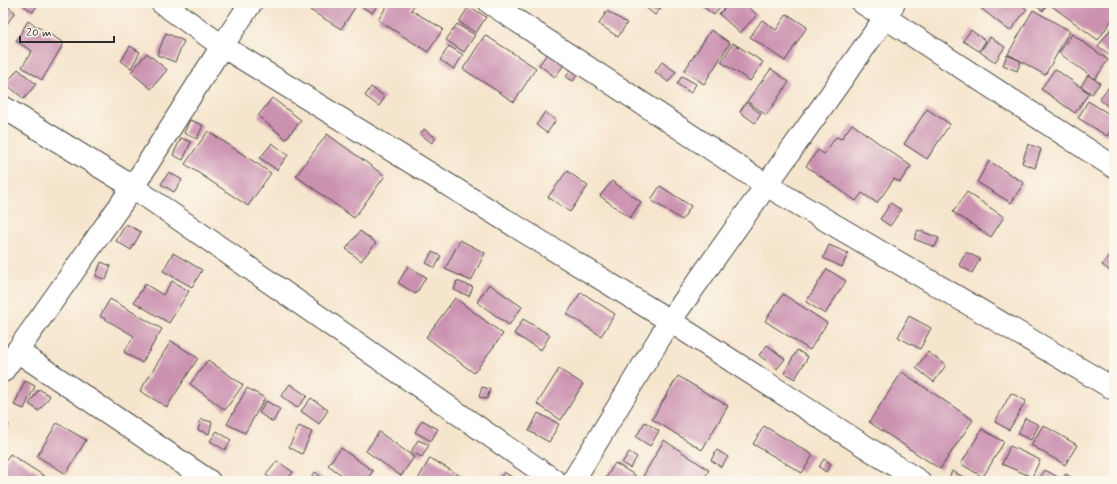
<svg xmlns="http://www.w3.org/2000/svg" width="1117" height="484" font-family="Mynerve,sans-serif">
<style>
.building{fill:#cb92b0}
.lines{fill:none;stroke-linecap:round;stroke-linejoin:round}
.street-casing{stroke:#494743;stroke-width:24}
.street{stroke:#fff;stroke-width:22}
</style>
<rect width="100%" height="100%" fill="#fbf7ec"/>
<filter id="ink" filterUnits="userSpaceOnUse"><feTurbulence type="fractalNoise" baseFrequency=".025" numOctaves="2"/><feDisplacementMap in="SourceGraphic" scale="8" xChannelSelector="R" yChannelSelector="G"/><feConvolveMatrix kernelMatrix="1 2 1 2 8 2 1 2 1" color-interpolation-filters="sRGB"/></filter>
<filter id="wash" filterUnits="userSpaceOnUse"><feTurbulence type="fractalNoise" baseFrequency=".012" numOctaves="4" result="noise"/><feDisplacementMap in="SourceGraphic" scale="16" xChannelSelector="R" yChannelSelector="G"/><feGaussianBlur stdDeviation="0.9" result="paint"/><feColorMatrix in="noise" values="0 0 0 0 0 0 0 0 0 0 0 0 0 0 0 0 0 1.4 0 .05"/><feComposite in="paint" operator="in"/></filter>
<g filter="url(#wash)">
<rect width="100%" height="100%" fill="#f6e5cd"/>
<g id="blocks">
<!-- building -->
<g class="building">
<polygon points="3,3 15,12 3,30"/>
<polygon points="20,3 39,3 33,12"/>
<polygon points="315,3 350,3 356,6 341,29 310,10"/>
<polygon points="356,3 379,3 372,13"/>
<polygon points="389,3 416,3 411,10 443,29 428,52 378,20"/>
<polygon points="640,3 665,3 655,15"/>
<polygon points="698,3 723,3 714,15"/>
<polygon points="730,3 744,3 757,15 740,33 719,14"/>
<polygon points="974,3 1018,3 1027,9 1010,31"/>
<polygon points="1032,3 1048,3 1043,11"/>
<polygon points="1050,3 1114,3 1114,17 1098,40 1049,4"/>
<polygon points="469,6 486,17 476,33 459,22"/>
<polygon points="1033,10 1070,31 1045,75 1008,54"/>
<polygon points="607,11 627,23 618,37 599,24"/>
<polygon points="787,14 807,27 785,61 750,37 762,20 776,30"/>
<polygon points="28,21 64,43 42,80 22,67 32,51 16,41"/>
<polygon points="457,24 475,35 464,52 446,40"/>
<polygon points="1113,26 1114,27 1114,58 1098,46"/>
<polygon points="711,30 730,43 704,84 684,71"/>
<polygon points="971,30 986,41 979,51 963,41"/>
<polygon points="166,33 184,41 175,62 157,55"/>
<polygon points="1072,34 1108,60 1095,79 1059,53"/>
<polygon points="485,35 536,68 514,102 463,69"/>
<polygon points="990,37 1005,47 995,62 980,52"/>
<polygon points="733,43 763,62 750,81 721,62"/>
<polygon points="130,46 140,52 131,68 121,61"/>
<polygon points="449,46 463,55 454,69 440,60"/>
<polygon points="550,50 566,62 555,77 539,65"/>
<polygon points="147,53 167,70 151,89 131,72"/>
<polygon points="1007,55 1021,61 1017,71 1003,65"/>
<polygon points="662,62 676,72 668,82 655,72"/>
<polygon points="18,69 36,84 24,99 6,84"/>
<polygon points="571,69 578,74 573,81 566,77"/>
<polygon points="771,69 789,82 766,115 747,101"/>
<polygon points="1055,69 1089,93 1075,113 1041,89"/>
<polygon points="1088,75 1100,83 1092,94 1081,86"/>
<polygon points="682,76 696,84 691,93 677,84"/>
<polygon points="1114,81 1114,111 1099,99"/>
<polygon points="371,87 385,97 379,106 365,96"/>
<polygon points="272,98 301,120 286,139 258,116"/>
<polygon points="1088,101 1114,117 1114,125 1107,136 1078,118"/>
<polygon points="746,102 761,114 755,123 740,112"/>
<polygon points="927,109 950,124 927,159 904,144"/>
<polygon points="545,112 556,120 547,133 536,125"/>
<polygon points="190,120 203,125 197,139 184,133"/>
<polygon points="852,124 911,166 900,182 894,179 877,203 862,193 856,201 806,166 818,150 824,154 836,137 841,139"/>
<polygon points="424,129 436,138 432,143 420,134"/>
<polygon points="208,131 271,173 248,206 185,164"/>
<polygon points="327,134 385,176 354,218 296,176"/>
<polygon points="181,138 191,142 183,160 173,155"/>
<polygon points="272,143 288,155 277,170 260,158"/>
<polygon points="1028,144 1041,149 1035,168 1022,163"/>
<polygon points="989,161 1024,183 1011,203 977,182"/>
<polygon points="567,171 588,186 570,212 548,197"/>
<polygon points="169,172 182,180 174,192 161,184"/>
<polygon points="612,181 641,202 630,218 600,196"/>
<polygon points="660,186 691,206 682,220 651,200"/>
<polygon points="967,192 1004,217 991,237 953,212"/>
<polygon points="891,203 901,210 890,226 880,219"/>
<polygon points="126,224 141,232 131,250 116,241"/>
<polygon points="918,230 939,238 935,247 914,239"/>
<polygon points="360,231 376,243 361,261 346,249"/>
<polygon points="460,240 485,253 471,281 445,269"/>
<polygon points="829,245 848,253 842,267 823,258"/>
<polygon points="1114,248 1114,274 1102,265"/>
<polygon points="432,252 441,256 435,268 426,263"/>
<polygon points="966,252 980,259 972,273 959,265"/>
<polygon points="173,253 202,270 192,287 163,271"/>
<polygon points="101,262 111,266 106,280 96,276"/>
<polygon points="408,266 426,277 416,294 398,283"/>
<polygon points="827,269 846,281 825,314 806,302"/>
<polygon points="172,281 189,291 169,323 134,302 145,284 163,295"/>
<polygon points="457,281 473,287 469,296 454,290"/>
<polygon points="489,284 522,307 509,325 477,302"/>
<polygon points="581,292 615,314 601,336 567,314"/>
<polygon points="783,294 827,323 810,350 765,321"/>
<polygon points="455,298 503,334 474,373 426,337"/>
<polygon points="110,299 162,329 142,363 124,352 134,336 100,316"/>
<polygon points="909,316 931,328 920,349 898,337"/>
<polygon points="523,319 550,335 541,350 514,334"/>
<polygon points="171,341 198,358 167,407 140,391"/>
<polygon points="767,345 785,359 777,369 759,355"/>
<polygon points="797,350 808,357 795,379 784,373"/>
<polygon points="928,352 946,365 934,382 916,368"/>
<polygon points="208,360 243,385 225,410 190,384"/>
<polygon points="559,369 583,384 561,420 537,404"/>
<polygon points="902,372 973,420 940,469 869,422"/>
<polygon points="678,376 728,406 702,450 652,419"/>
<polygon points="25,381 35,386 24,409 14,405"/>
<polygon points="290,384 307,396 297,408 281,396"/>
<polygon points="482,387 490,389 487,399 479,397"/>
<polygon points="247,388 265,398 245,433 227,424"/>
<polygon points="39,389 50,396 39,411 29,404"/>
<polygon points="1011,393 1026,401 1009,430 995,422"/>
<polygon points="311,398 328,410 319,424 301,411"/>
<polygon points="266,401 280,409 273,422 259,413"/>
<polygon points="538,413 559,424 549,442 529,431"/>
<polygon points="1025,418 1039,425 1031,440 1018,434"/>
<polygon points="201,419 212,422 209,434 198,430"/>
<polygon points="422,420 438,429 431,441 415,432"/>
<polygon points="3,422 9,425 3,436"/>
<polygon points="645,422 659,431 650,446 636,437"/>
<polygon points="57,423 86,440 66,474 37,456"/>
<polygon points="1043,425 1077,445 1065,465 1031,445"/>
<polygon points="299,426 312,432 302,454 289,447"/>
<polygon points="764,426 813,455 802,473 753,444"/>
<polygon points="982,429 1004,442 983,477 961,464"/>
<polygon points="217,431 231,440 225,450 210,441"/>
<polygon points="379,432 414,457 401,476 366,451"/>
<polygon points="418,440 429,445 422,457 411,452"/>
<polygon points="664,440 709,470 703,481 646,481 642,478"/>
<polygon points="1010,446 1040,460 1032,477 1002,464"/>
<polygon points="341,448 373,471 366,481 350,481 328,465"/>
<polygon points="717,450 728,457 721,467 711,460"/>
<polygon points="629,452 637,457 630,468 622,463"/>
<polygon points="10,454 52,481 5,481 3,480 3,465"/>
<polygon points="430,458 469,481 417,481"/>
<polygon points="824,459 831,464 826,472 819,467"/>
<polygon points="277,461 293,472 286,481 274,481 266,475"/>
<polygon points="615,463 636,476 632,481 604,481"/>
<polygon points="1045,470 1058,477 1056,481 1038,481"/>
<polygon points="952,471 966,478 965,481 948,481"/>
<polygon points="315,472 327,481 308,481"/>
<polygon points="504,472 519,481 498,481"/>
<polygon points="1066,474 1074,479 1072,481 1061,481"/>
</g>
</g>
</g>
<g filter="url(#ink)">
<use href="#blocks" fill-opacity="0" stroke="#494743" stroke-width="1"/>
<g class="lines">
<defs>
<g id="street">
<polyline points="162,3 222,46 670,321 919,481"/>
<polyline points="490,3 766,185 1114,389"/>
<polyline points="863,3 1114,167"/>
<polyline points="3,107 133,187 555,481"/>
<polyline points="17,351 209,481"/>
<polyline points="3,371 133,187 222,46 251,3"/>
<polyline points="573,481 670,321 885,18 894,3"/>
</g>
</defs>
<!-- street casing -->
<use href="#street" class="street-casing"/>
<!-- street -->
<use href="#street" class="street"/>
</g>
</g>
<!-- margin -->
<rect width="1117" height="484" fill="none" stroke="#fbf7ec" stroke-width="16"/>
<!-- scale -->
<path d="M20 36v6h94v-6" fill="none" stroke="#2b2b2b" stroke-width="2"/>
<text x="26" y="36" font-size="12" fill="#2b2b2b" stroke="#fbf7ec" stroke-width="3" paint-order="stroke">20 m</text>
</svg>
